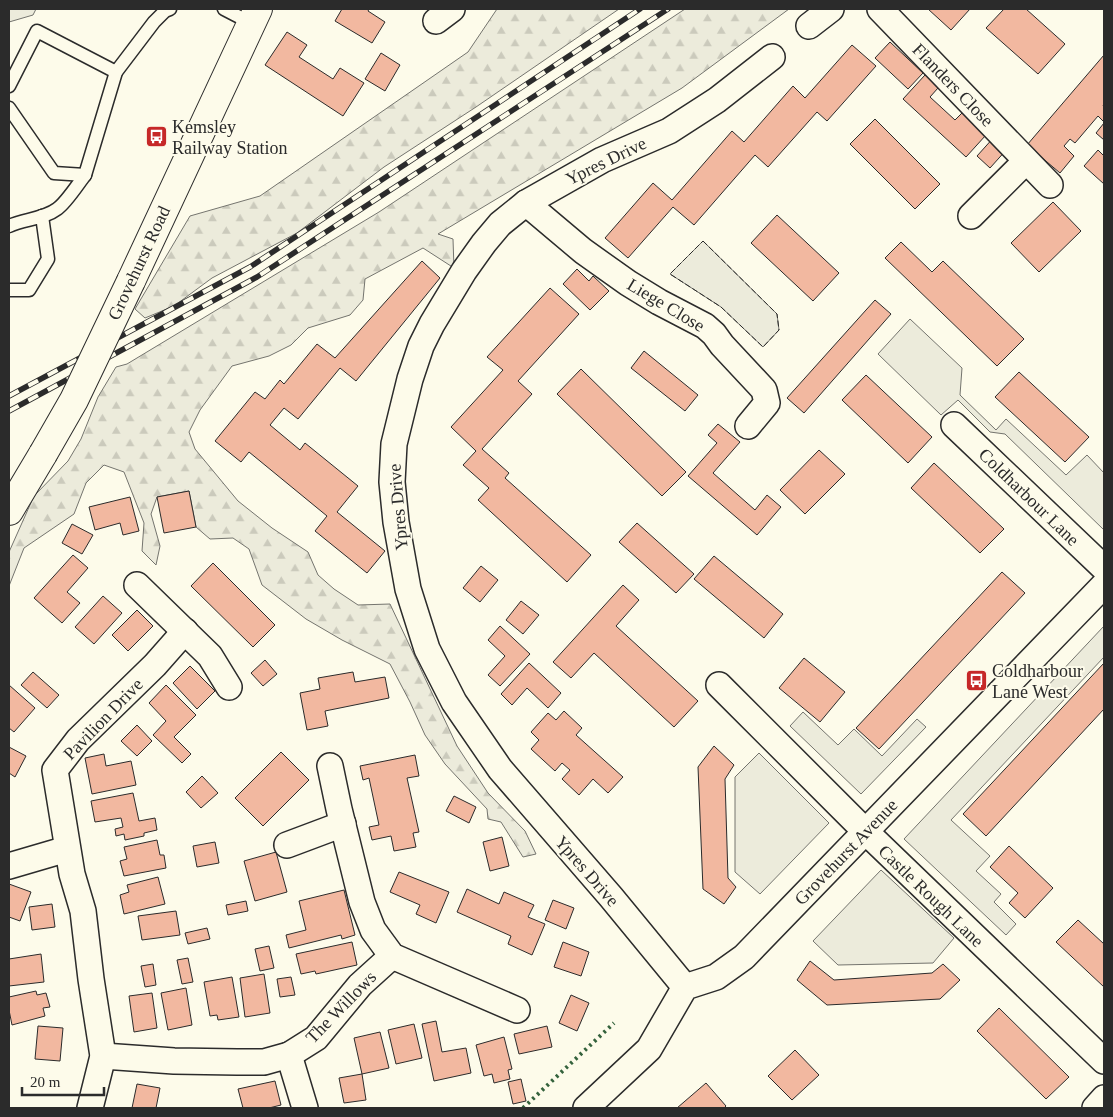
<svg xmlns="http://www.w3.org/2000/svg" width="1113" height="1117" font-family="'Times New Roman',serif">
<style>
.green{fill:#ecebdb;stroke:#74746e}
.forest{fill:url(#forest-firs);stroke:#74746e}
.building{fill:#f2b8a0;stroke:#2b2b2b}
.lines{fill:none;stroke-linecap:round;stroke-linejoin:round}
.lane-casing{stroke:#2b2b2b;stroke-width:15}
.street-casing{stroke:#2b2b2b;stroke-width:28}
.secondary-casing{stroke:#2b2b2b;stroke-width:30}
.lane{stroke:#fdfbea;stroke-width:12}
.street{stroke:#fdfbea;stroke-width:25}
.secondary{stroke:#fdfbea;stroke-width:28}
.rail-casing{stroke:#2b2b2b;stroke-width:5.5}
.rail{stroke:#fdfbea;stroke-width:4;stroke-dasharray:11;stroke-linecap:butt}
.secondary-bridge-casing{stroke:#2b2b2b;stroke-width:30;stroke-linecap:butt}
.secondary-bridge{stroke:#fdfbea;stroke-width:28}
.hedge{stroke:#34623c;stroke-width:4;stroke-dasharray:2.5 4;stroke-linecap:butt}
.fence{stroke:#2b2b2b;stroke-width:1;stroke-dasharray:6 2.5;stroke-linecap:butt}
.labels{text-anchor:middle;stroke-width:4;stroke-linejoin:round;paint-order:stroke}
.street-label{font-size:18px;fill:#2b2b2b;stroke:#fdfbea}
.poi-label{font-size:18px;fill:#2b2b2b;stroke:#fdfbea;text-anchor:start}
</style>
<defs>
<pattern id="forest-firs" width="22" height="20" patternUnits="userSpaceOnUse" patternTransform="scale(1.25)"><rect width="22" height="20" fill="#ecebdb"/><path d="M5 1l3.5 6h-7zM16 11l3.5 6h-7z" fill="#cbcabc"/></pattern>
</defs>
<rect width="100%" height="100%" fill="#fdfbea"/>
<!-- green -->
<g class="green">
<polygon points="9,9 36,9 33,15 9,22"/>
<polygon points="703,241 777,314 779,330 763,347 721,307 670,274"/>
<polygon points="910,319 962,368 960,395 996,430 1006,419 1066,475 1087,455 1104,473 1104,530 1005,434 990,432 958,400 941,415 878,354"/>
<polygon points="1104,626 1104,657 951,820 990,856 976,871 1001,894 994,902 1016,924 1006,935 904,839"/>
<polygon points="803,712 838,745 854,729 882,756 917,719 926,727 861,794 790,726"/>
<polygon points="759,753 829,823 760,894 735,872 735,777"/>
<polygon points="881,870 954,938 933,963 838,965 813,941"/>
</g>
<!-- forest -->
<g class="forest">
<polygon points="497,9 619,9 476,107 384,167 297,233 212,278 174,306 145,318 135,309 190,216 260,196 468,52"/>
<polygon points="685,9 789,9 682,88 438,234 453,239 454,268 423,248 365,279 363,300 350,315 308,328 291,345 269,356 232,366 200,410 189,432 195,449 238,501 272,528 308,552 318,575 334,589 358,605 390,604 457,746 488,793 525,831 536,854 523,857 501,822 488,819 487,809 445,764 425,735 410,702 390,664 342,640 306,619 262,585 249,549 233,538 210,539 196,527 189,491 157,497 151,514 160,546 156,565 142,551 144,523 124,472 104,465 86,483 74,514 24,548 9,586 9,552 34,496 68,461 81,439 98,397 116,367 127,364 379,212"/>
</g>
<!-- building -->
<g class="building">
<polygon points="342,9 369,9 368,11 385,22 372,43 335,21"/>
<polygon points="928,9 970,9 951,30"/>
<polygon points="1004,9 1026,9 1065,44 1038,74 986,28"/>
<polygon points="287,32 307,45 299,57 333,79 340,68 364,83 343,116 265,65"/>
<polygon points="890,42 923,73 908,89 875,58"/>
<polygon points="852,45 876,66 827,121 817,112 768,167 755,155 694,225 673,207 628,258 605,238 653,183 672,200 732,131 744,142 793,86 805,98"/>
<polygon points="381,53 400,65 385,91 365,79"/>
<polygon points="1104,55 1104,104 1103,106 1104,107 1104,122 1098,116 1075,143 1070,139 1064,146 1074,156 1060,173 1027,145"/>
<polygon points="925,75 938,88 930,97 955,120 962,113 986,135 966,157 903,99"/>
<polygon points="875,119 940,184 915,209 850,144"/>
<polygon points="1104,123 1104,140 1096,133"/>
<polygon points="995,136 1008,148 990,168 977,156"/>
<polygon points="1098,150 1104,156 1104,184 1084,166"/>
<polygon points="1053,202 1081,231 1039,272 1011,243"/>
<polygon points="777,215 839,273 813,301 751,243"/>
<polygon points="901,242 932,272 943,261 1024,339 997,366 885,258"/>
<polygon points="422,261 440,278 356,381 340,368 298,419 284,408 270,425 300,450 305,443 358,486 337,512 385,551 367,573 315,531 327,516 249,452 241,462 215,441 255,392 265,399 280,380 284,384 317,344 335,358"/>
<polygon points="577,269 589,281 593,276 609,291 590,310 563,284"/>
<polygon points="550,288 579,314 518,381 532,394 482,449 509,473 505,478 591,555 567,582 478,500 489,488 463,465 476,451 451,427 503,370 487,357"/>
<polygon points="875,300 891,314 804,413 787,398"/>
<polygon points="644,351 698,395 685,411 631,368"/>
<polygon points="581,369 686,472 662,496 557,394"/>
<polygon points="1019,372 1089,437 1065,462 995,397"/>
<polygon points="866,375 932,437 908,463 842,400"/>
<polygon points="718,424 740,442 713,473 755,510 767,495 781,507 757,535 688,476 717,443 708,435"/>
<polygon points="819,450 845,474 805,514 780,490"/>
<polygon points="934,463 1004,529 980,553 911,488"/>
<polygon points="189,491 196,527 164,533 157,497"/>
<polygon points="130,497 139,531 123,535 120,523 95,530 89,507"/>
<polygon points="637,523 694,574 676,593 619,542"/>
<polygon points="72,524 93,535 82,554 62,543"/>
<polygon points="73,555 88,568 67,592 80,603 62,623 34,598"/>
<polygon points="714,556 783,614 764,638 694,579"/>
<polygon points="213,563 275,625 253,647 191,586"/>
<polygon points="481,566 498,580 480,602 463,588"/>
<polygon points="1002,572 1025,593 879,749 856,728"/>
<polygon points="623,585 639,600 616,626 698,701 674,727 594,653 571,678 553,662"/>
<polygon points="103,596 122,613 94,644 75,627"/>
<polygon points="521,601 539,615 523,634 506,620"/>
<polygon points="137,610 153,626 128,651 112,635"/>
<polygon points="500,626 530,654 500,686 488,675 505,656 488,640"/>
<polygon points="804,658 845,692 820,722 779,688"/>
<polygon points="265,660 277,674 263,686 251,673"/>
<polygon points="529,663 561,693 548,708 527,688 512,705 501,694"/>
<polygon points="1104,663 1104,709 986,836 963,814"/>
<polygon points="190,666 215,691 197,709 173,683"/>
<polygon points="33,672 59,695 47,708 21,685"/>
<polygon points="353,672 355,682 385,677 389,698 325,711 328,726 307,730 300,693 320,689 318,678"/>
<polygon points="9,685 35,708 14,732 9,728"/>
<polygon points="166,685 196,715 174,737 191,754 182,763 153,735 166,721 149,703"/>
<polygon points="564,711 582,728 576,735 623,777 608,793 593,779 579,795 562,779 570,770 562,763 555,771 531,749 539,740 531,732 548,713 556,720"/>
<polygon points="137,725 152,741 137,756 121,741"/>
<polygon points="714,746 734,765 725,779 728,878 736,887 724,904 703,889 698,767"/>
<polygon points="9,747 26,756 15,777 9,773"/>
<polygon points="281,752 309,780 263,826 235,798"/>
<polygon points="104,754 106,766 131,761 136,785 92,794 85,758"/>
<polygon points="415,755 419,776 407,778 419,832 413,833 416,847 394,851 391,836 372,840 369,827 379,825 369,778 363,780 360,766"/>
<polygon points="202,776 218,793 201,808 186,792"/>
<polygon points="133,793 139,821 155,818 157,830 144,833 144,836 125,840 124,834 116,836 115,829 123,827 121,818 95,822 91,801"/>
<polygon points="454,796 476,807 469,823 446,811"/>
<polygon points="502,837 509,866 490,871 483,842"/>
<polygon points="157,840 160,855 164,855 166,868 124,876 120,861 127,859 124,847"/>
<polygon points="215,842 219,863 197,867 193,846"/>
<polygon points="1009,846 1053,888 1025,918 1009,903 1018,893 990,867"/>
<polygon points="276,852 287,892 255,901 244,861"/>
<polygon points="399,872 449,892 436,923 416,914 420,905 390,892"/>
<polygon points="158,877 165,904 124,914 120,895 129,892 127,885"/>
<polygon points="9,884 31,892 20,921 9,917"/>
<polygon points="467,889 499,904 504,892 534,905 528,917 545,924 532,955 508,944 511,936 457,912"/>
<polygon points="344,890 355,935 342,939 341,935 289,948 286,935 306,930 299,901"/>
<polygon points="553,900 574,908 566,929 545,920"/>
<polygon points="246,901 248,911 228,915 226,905"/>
<polygon points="52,904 55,927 32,930 29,907"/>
<polygon points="176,911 180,935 142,940 138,916"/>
<polygon points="1078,920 1104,944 1104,987 1056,942"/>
<polygon points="207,928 210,939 188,944 185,933"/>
<polygon points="352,942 357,965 316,974 315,971 301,974 296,954"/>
<polygon points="563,942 589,952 581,976 554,967"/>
<polygon points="269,946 274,968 260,971 255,949"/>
<polygon points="41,954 44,982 9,986 9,959"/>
<polygon points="188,958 193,982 182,984 177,960"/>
<polygon points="810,961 834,980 932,973 943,964 960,980 940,999 827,1005 797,980"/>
<polygon points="153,964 156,985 145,987 141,966"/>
<polygon points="264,974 270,1013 245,1017 240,978"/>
<polygon points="232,977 239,1017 218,1020 217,1015 210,1016 204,982"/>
<polygon points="291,977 295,995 280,997 277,979"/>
<polygon points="186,988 192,1025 168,1030 161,993"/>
<polygon points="36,991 37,995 46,993 50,1007 43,1008 45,1016 12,1025 9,1010 9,997"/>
<polygon points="152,993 157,1028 134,1032 129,996"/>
<polygon points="571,995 589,1003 577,1031 559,1023"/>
<polygon points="999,1008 1069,1077 1046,1099 977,1031"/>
<polygon points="436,1021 442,1052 466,1048 471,1073 434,1081 422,1024"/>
<polygon points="414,1024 422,1058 396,1064 388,1030"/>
<polygon points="38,1026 63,1028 60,1061 35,1059"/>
<polygon points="547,1026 552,1047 519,1054 514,1034"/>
<polygon points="380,1032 389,1068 362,1074 354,1038"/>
<polygon points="504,1037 512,1069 508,1070 510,1079 494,1083 492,1074 484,1076 476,1045"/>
<polygon points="795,1050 819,1075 792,1100 768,1076"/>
<polygon points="362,1074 366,1100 344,1103 339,1078"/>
<polygon points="521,1079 526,1101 513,1104 508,1082"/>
<polygon points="275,1081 281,1105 269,1108 243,1108 238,1089"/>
<polygon points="706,1083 726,1106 724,1108 677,1108"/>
<polygon points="137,1084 160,1088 156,1108 132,1108"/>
</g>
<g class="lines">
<defs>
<g id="lane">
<polyline points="224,9 251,23"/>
<polyline points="9,86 37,31 116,72"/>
<polyline points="9,108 54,173 85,175 116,72 154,22 165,11 170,9"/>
<path d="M9 226C24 219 44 219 57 209 66 203 78 184 85 175"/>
<polyline points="9,290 29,290 48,259 42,216"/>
</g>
<g id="street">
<polyline points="880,9 1050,185"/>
<polyline points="436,21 452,9"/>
<polyline points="809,26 831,9"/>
<polyline points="526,203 583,251 628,283 659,302 705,326 714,334 722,345 764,390 767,403 748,426"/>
<polyline points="971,216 1026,161"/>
<polyline points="954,425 1104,568"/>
<polyline points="137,585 210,656 229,687"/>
<polyline points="719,685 866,832 1104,1061"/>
<polyline points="330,766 339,809 362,902 373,930 392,956 517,1010"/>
<polyline points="287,845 343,824"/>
<polyline points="9,866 67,849"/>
<polyline points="685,987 611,897 500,769 454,702 427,649 408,589 396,522 392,482 394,444 410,379 421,346 432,324 464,271 484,243 500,224 526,203 602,160 669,131 717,100 772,57"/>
<polyline points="289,1055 305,1108"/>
<polyline points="103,1056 174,1061 237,1062 264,1062 289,1055 316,1038 360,985 392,956"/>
<polyline points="90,1108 103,1056 91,979 83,911 72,874 55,770 78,740 155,665 185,631"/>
<polyline points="586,1108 649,1049 685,987 716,977 744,957 1104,585"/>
<polyline points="1095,1108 1104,1098"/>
</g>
<g id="secondary">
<polyline points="131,281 258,9"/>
<polyline points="9,511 43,454"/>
</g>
</defs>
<!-- lane casing -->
<use href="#lane" class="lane-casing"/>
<!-- street casing -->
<use href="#street" class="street-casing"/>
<!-- secondary casing -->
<use href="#secondary" class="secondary-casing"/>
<!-- lane -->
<use href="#lane" class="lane"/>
<!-- street -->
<use href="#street" class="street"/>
<!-- secondary -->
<use href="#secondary" class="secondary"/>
<defs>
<g id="rail">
<polyline points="9,396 250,267 640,9"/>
<polyline points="9,411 257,277 668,9"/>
</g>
</defs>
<!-- rail casing -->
<use href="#rail" class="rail-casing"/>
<!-- rail -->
<use href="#rail" class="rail"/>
<defs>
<polyline id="secondary-bridge" points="43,454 74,400 131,281"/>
</defs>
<!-- secondary-bridge casing -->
<use href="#secondary-bridge" class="secondary-bridge-casing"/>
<!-- secondary-bridge -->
<use href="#secondary-bridge" class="secondary-bridge"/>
<!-- hedge -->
<polyline class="hedge" points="523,1108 614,1023"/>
<!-- fence -->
<polygon class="fence" points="703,241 777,314 779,330 763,347 721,307 670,274"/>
</g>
<!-- icons -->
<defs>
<symbol id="bus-square" viewBox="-11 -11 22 22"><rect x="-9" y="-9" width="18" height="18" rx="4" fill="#c62828" stroke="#fdfbea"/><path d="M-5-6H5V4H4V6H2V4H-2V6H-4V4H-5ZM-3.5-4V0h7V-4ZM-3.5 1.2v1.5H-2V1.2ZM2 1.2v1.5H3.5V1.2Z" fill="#fff"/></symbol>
</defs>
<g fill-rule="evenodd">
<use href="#bus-square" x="144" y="124" width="25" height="25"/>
<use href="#bus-square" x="964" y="668" width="25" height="25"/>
</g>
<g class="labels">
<!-- street labels -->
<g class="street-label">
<text transform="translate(953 85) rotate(46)" y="6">Flanders Close</text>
<text transform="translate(606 161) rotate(-26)" y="6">Ypres Drive</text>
<text transform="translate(139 263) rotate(-65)" y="6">Grovehurst Road</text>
<text transform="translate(666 305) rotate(31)" y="6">Liege Close</text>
<text transform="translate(1029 497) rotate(44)" y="6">Coldharbour Lane</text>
<text transform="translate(398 507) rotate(-95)" y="6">Ypres Drive</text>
<text transform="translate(103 719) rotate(-46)" y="6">Pavilion Drive</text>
<text transform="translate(846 852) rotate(-46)" y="6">Grovehurst Avenue</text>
<text transform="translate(587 871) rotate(49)" y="6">Ypres Drive</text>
<text transform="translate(931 896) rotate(44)" y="6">Castle Rough Lane</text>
<text transform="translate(341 1007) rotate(-46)" y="6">The Willows</text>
</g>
<!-- poi labels -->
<g class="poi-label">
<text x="172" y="133">Kemsley<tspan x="172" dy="21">Railway Station</tspan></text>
<text x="992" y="677">Coldharbour<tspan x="992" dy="21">Lane West</tspan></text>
</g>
</g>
<!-- border -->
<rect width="1113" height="1117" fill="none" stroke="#2b2b2b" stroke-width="20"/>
<!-- scale -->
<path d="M22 1087v8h82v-8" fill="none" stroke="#2b2b2b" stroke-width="2.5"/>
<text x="30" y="1087" font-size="15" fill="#2b2b2b" stroke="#fdfbea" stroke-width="4" paint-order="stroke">20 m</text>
</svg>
